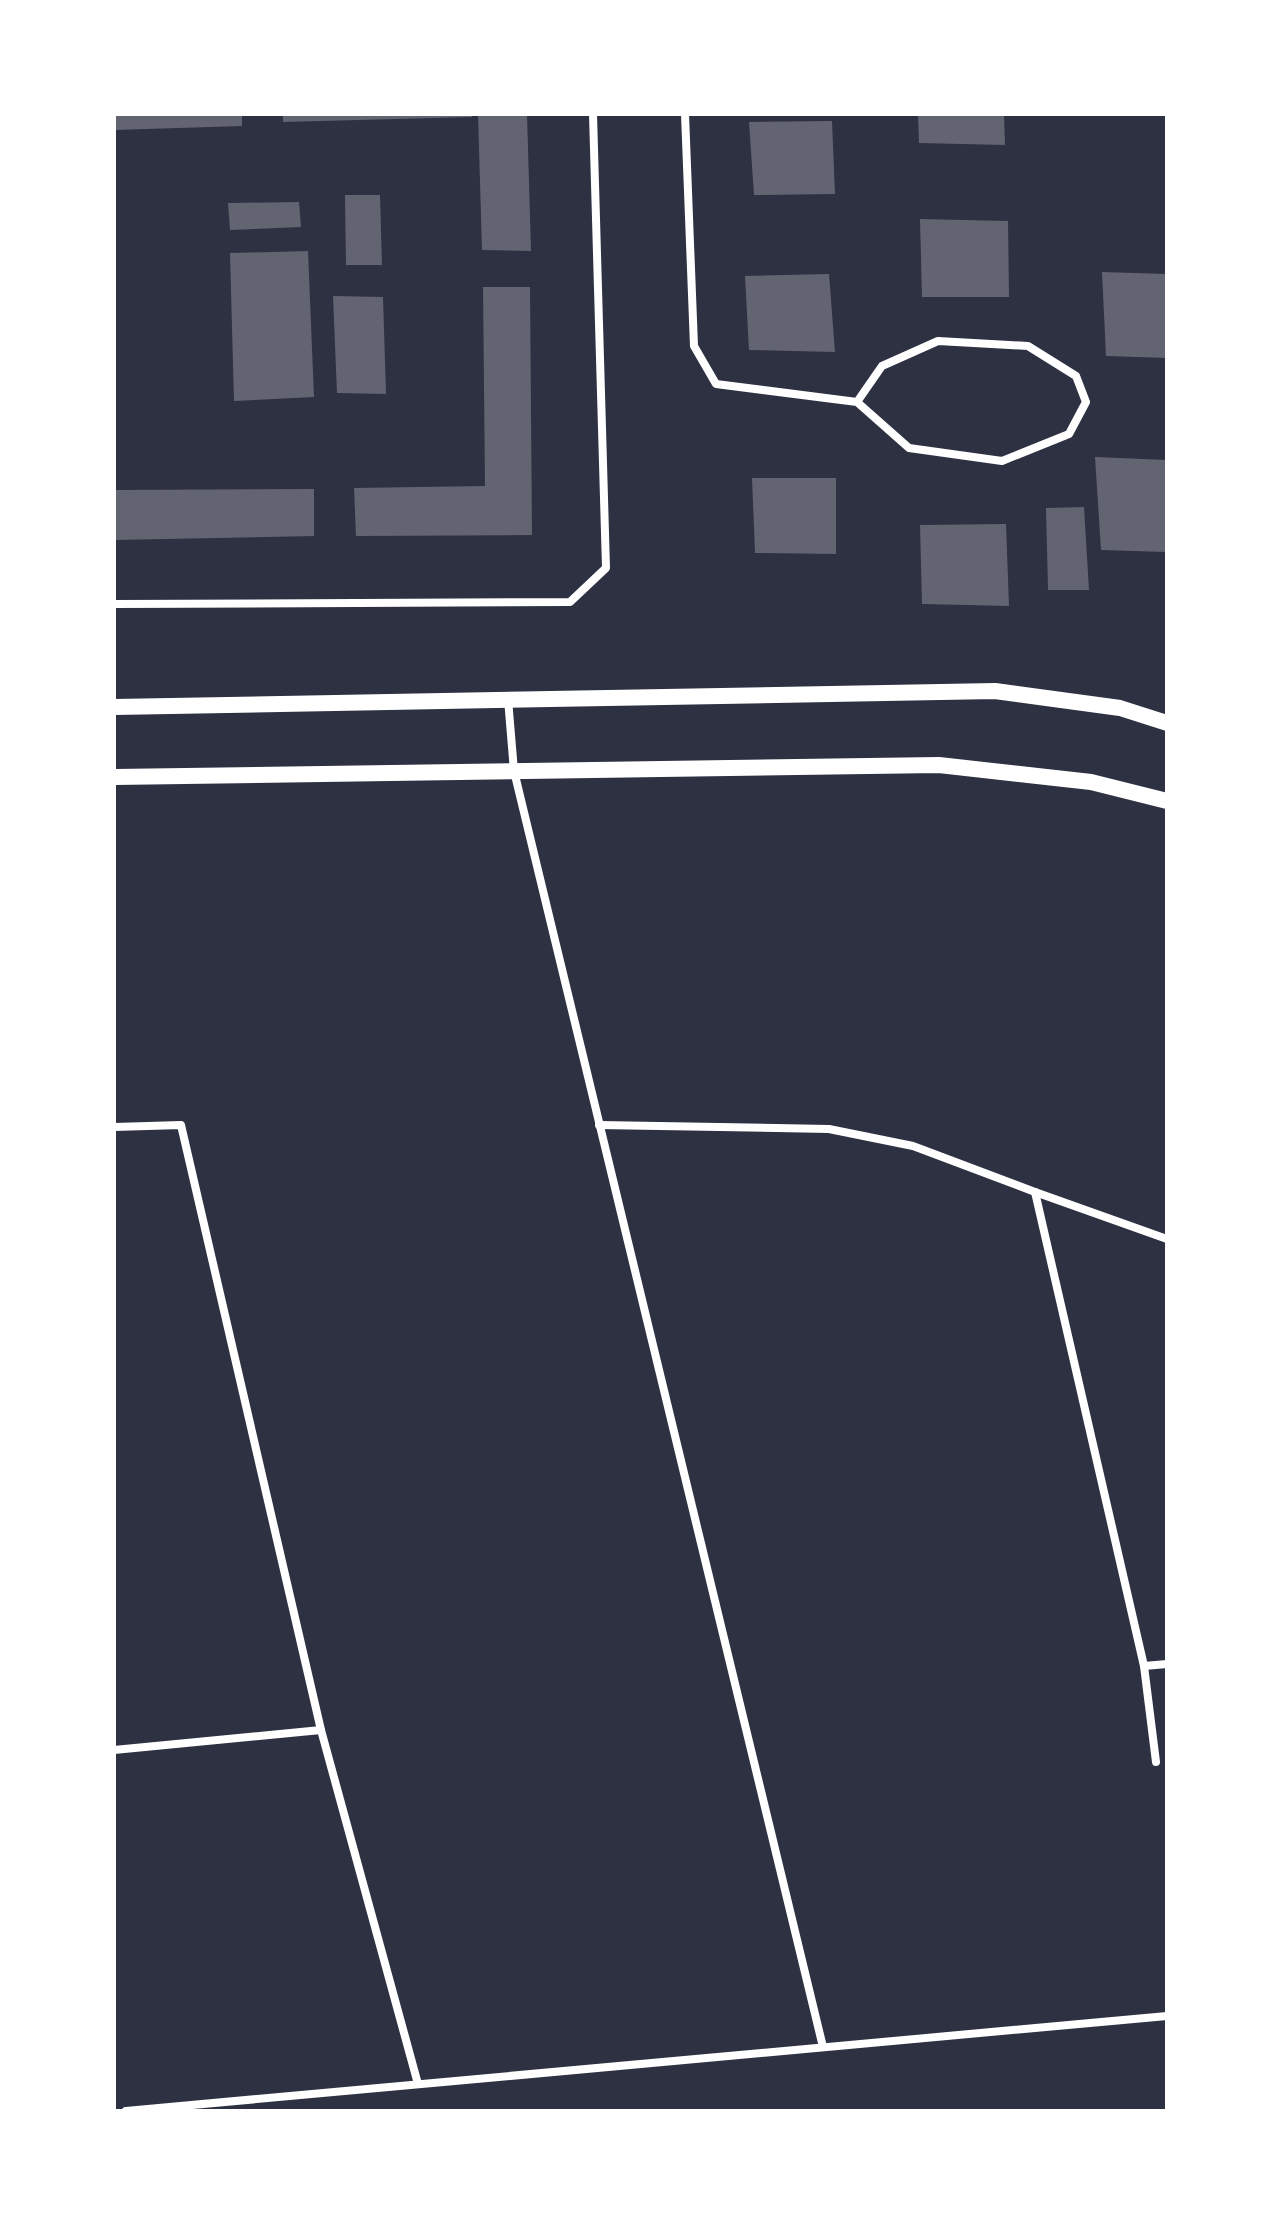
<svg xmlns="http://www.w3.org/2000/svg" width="1281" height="2225" font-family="'Noto Sans',sans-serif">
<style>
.building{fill:#626471}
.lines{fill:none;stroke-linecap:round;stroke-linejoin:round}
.minor{stroke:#fff;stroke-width:8}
.secondary{stroke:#fff;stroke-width:16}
</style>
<rect width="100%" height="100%" fill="#2d3142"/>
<!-- building -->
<g class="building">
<polygon points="114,114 242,114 242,126 114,130"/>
<polygon points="283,114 472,114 472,117 283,122"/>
<polygon points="478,114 527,114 531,251 482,250"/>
<polygon points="918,114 1004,114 1005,145 919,143"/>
<polygon points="832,121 835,194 754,195 749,122"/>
<polygon points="345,195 380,195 382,265 346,265"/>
<polygon points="299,202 301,227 230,230 228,203"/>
<polygon points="920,219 1008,221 1009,297 922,297"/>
<polygon points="308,251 314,397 234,401 230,253"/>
<polygon points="1102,272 1167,274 1167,358 1106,356"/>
<polygon points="829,274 835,352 749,350 745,276"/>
<polygon points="483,287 530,287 532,535 356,536 354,488 485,486"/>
<polygon points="333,296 383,297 386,394 337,393"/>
<polygon points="1095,457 1167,460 1167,552 1101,550"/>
<polygon points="752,478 836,478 836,554 755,553"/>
<polygon points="314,489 314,536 114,540 114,490"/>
<polygon points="1084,507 1089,590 1048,590 1046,508"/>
<polygon points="1006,524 1009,606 922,604 920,525"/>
</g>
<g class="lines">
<!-- minor -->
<g class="minor">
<polyline points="685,114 694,346 716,384 857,402 909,448 1002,461 1069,434 1086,402 1076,376 1028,346 938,341 882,366 857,402"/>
<polyline points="114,604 570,602 606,568 593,114"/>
<polyline points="508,699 514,771 823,2047"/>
<polyline points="599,1125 829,1129 913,1146 1035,1192 1167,1239"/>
<polyline points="114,1127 181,1125 321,1730 418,2084"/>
<polyline points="1035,1192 1144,1666 1156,1762"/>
<polyline points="1144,1666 1167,1664"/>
<polyline points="114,1750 321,1730"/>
<polyline points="126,2111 1167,2016"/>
</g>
<!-- secondary -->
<g class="secondary">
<polyline points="114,707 995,691 1120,708 1167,723"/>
<polyline points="114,777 939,765 1091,782 1167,801"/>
</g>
</g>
<!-- border -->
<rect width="1281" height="2225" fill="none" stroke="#ffffff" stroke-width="232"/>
</svg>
